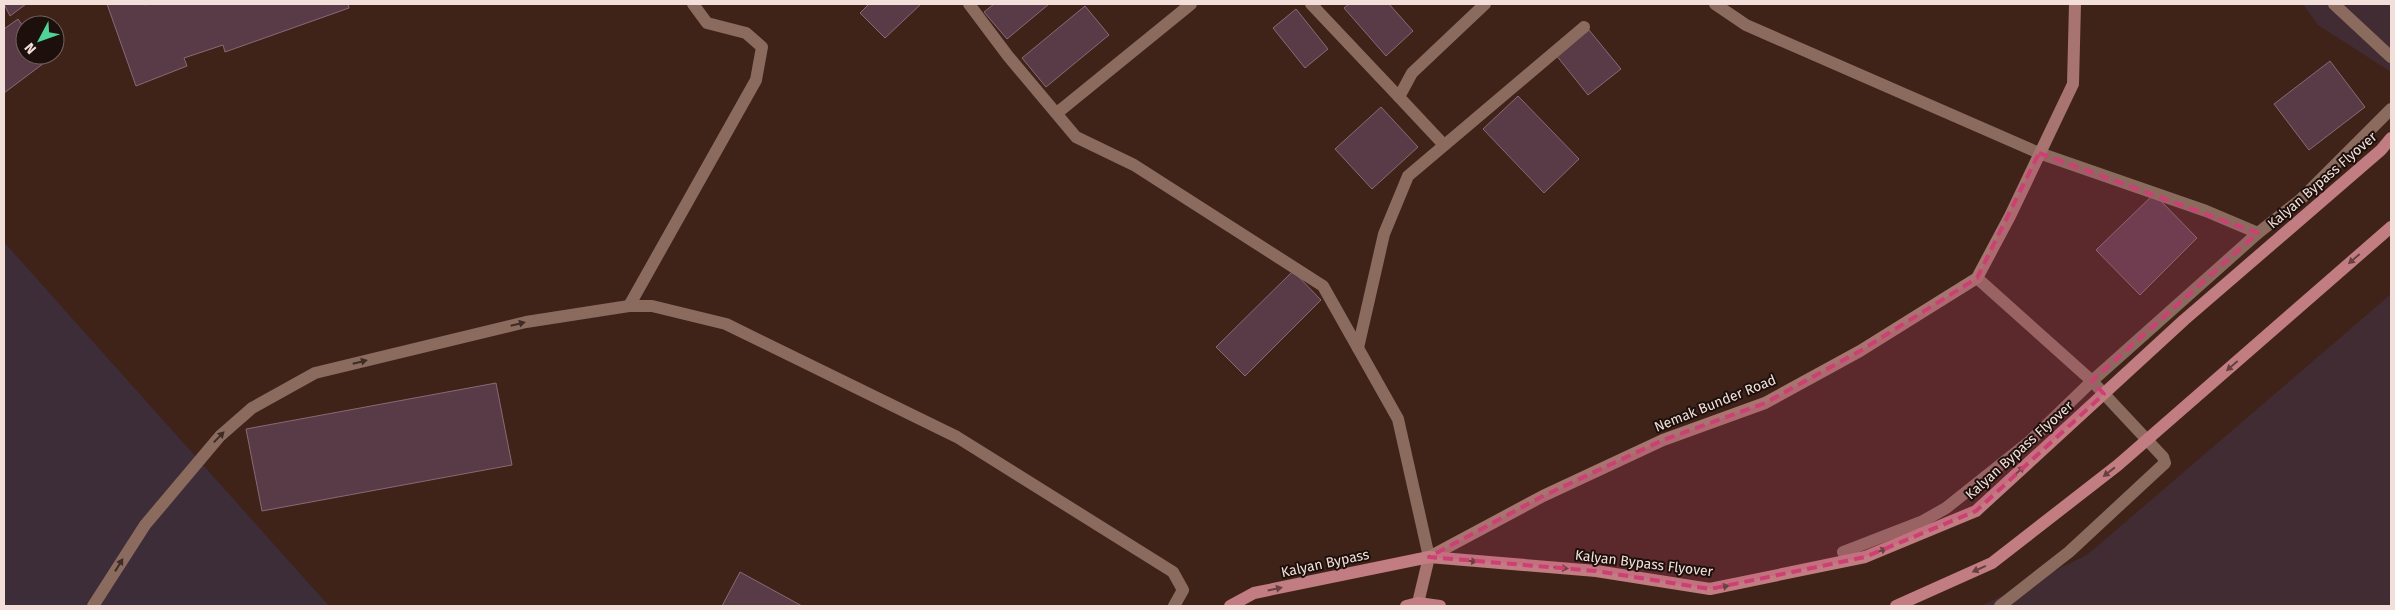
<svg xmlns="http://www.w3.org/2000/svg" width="2395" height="610" font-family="'Fira Sans',sans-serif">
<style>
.commercial{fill:#3d2d38}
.industrial{fill:#402c32}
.building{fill:#593b47;stroke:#8a6975}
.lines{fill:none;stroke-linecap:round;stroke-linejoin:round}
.lane{stroke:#8c6b5f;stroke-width:12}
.street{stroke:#8c6b5f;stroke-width:12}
.secondary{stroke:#a77470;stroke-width:12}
.primary{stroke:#c27d82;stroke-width:12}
.oneway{fill:#674141}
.oneway2{fill:#3e2b25}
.marked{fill:#cc4074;fill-opacity:0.2;stroke:#cc4074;stroke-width:4;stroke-dasharray:10 6;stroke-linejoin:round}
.labels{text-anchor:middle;stroke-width:4;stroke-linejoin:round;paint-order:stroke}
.street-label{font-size:14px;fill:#f2dfd9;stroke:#1d100c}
</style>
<rect width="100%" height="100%" fill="#3f2319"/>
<!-- commercial -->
<polygon class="commercial" points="4,242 329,606 4,606"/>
<!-- industrial -->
<g class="industrial">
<polygon points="2303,4 2391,4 2391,72 2318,25"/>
<polygon points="2391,294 2391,606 1981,606 2087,555"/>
</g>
<!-- building -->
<g class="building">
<polygon points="4,4 26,4 10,16"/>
<polygon points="107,4 144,4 145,5 150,4 348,4 349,8 225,52 223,45 184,58 187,66 136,86"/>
<polygon points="869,4 921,4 885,38 860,13"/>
<polygon points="994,4 1049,4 1007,39 984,12"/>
<polygon points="1349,4 1389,4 1413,31 1386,56 1344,8"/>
<polygon points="1085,6 1109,35 1046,87 1022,58"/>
<polygon points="1296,9 1328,49 1305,68 1273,28"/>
<polygon points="18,19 25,29 25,55 44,55 48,60 4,93 4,29"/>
<polygon points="1589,30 1621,69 1588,95 1556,55"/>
<polygon points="2330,61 2365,107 2309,150 2274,104"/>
<polygon points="1518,96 1579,159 1544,193 1483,129"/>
<polygon points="1381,107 1418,147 1372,189 1335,149"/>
<polygon points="2154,194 2197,238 2140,295 2096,250"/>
<polygon points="1293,271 1321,300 1245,376 1216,347"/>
<polygon points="496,383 512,465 262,511 246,429"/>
<polygon points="740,572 802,606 722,606"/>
</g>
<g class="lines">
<!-- lane -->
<polyline class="lane" points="93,606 145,525 220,436 252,408 315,373 526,322 629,306 652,306 726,324 957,437 1173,572 1183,590 1174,606"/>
<!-- street -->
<g class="street">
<polyline points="969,4 1008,56 1076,137 1134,165 1323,286 1398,419 1429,557"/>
<polyline points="1311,4 1399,97"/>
<polyline points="1715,4 1746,25 2039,153 2206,211 2258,233 2300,200 2391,109"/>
<polyline points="2334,4 2391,57"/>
<polyline points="1057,113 1191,4"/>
<polyline points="1444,145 1399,97 1412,73 1485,4"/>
<polyline points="1977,278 2092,381 2163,457 2165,463 2069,552 2000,606"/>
<polyline points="629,306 756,80 762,47 746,33 707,23 693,4"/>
<polyline points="1358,348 1384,234 1408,176 1584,27"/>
<polyline points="1843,552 1923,521 1946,508 2029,442 2092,381 2258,233"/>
</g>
<!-- secondary -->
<polyline class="secondary" points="1418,603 1429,557 1543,496 1663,440 1765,403 1860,351 1977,278 2010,216 2073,84 2075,4"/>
<!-- primary -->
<g class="primary">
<polyline points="1230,606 1254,593 1429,557 1596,571 1710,589 1865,557 1976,511 2184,320 2381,150 2391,138"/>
<polyline points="1406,606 1418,603 1440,606"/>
<polyline points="1896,606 1992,563 2118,465 2391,227"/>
</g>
</g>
<!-- one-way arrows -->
<defs><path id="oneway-solid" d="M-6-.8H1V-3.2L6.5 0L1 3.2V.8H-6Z" transform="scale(1.25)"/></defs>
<g class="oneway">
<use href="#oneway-solid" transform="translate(2354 259) rotate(139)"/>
<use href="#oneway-solid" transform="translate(2232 366) rotate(139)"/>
<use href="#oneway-solid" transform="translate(2019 471) rotate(-42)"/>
<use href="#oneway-solid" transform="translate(2109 472) rotate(142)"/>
<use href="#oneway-solid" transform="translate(1880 551) rotate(-23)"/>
<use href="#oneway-solid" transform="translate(1470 561) rotate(5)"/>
<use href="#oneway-solid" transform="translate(1561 568) rotate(5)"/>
<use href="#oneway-solid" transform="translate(1979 569) rotate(156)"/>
<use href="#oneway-solid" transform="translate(1722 587) rotate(-12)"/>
<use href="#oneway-solid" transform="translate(1275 589) rotate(-12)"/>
</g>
<g class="oneway2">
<use href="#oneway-solid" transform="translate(518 324) rotate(-14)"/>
<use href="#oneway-solid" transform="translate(360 362) rotate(-14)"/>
<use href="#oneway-solid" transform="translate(219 437) rotate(-46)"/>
<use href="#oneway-solid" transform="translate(119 565) rotate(-58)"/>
</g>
<!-- marked area -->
<path class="marked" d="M2039 153 2258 233 2092 381 2104 394 1976 511 1865 557 1710 589 1596 571 1429 557 1543 496 1663 440 1765 403 1860 351 1977 278Z"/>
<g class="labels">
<!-- street labels -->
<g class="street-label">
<text transform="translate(2322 180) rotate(-41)" y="5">Kalyan Bypass Flyover</text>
<text transform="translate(1715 403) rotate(-22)" y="5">Nemak Bunder Road</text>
<text transform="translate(2019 450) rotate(-42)" y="5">Kalyan Bypass Flyover</text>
<text transform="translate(1325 563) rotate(-12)" y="5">Kalyan Bypass</text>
<text transform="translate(1644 563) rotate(7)" y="5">Kalyan Bypass Flyover</text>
</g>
</g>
<!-- border -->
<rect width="2395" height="610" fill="none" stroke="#f2dfd9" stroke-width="10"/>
<!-- north arrow -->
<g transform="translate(40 40) rotate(229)"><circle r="24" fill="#1d100c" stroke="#72635e"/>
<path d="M0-4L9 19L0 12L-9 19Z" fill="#4fd399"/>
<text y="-8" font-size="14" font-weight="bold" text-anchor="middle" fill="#f2dfd9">N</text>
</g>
</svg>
